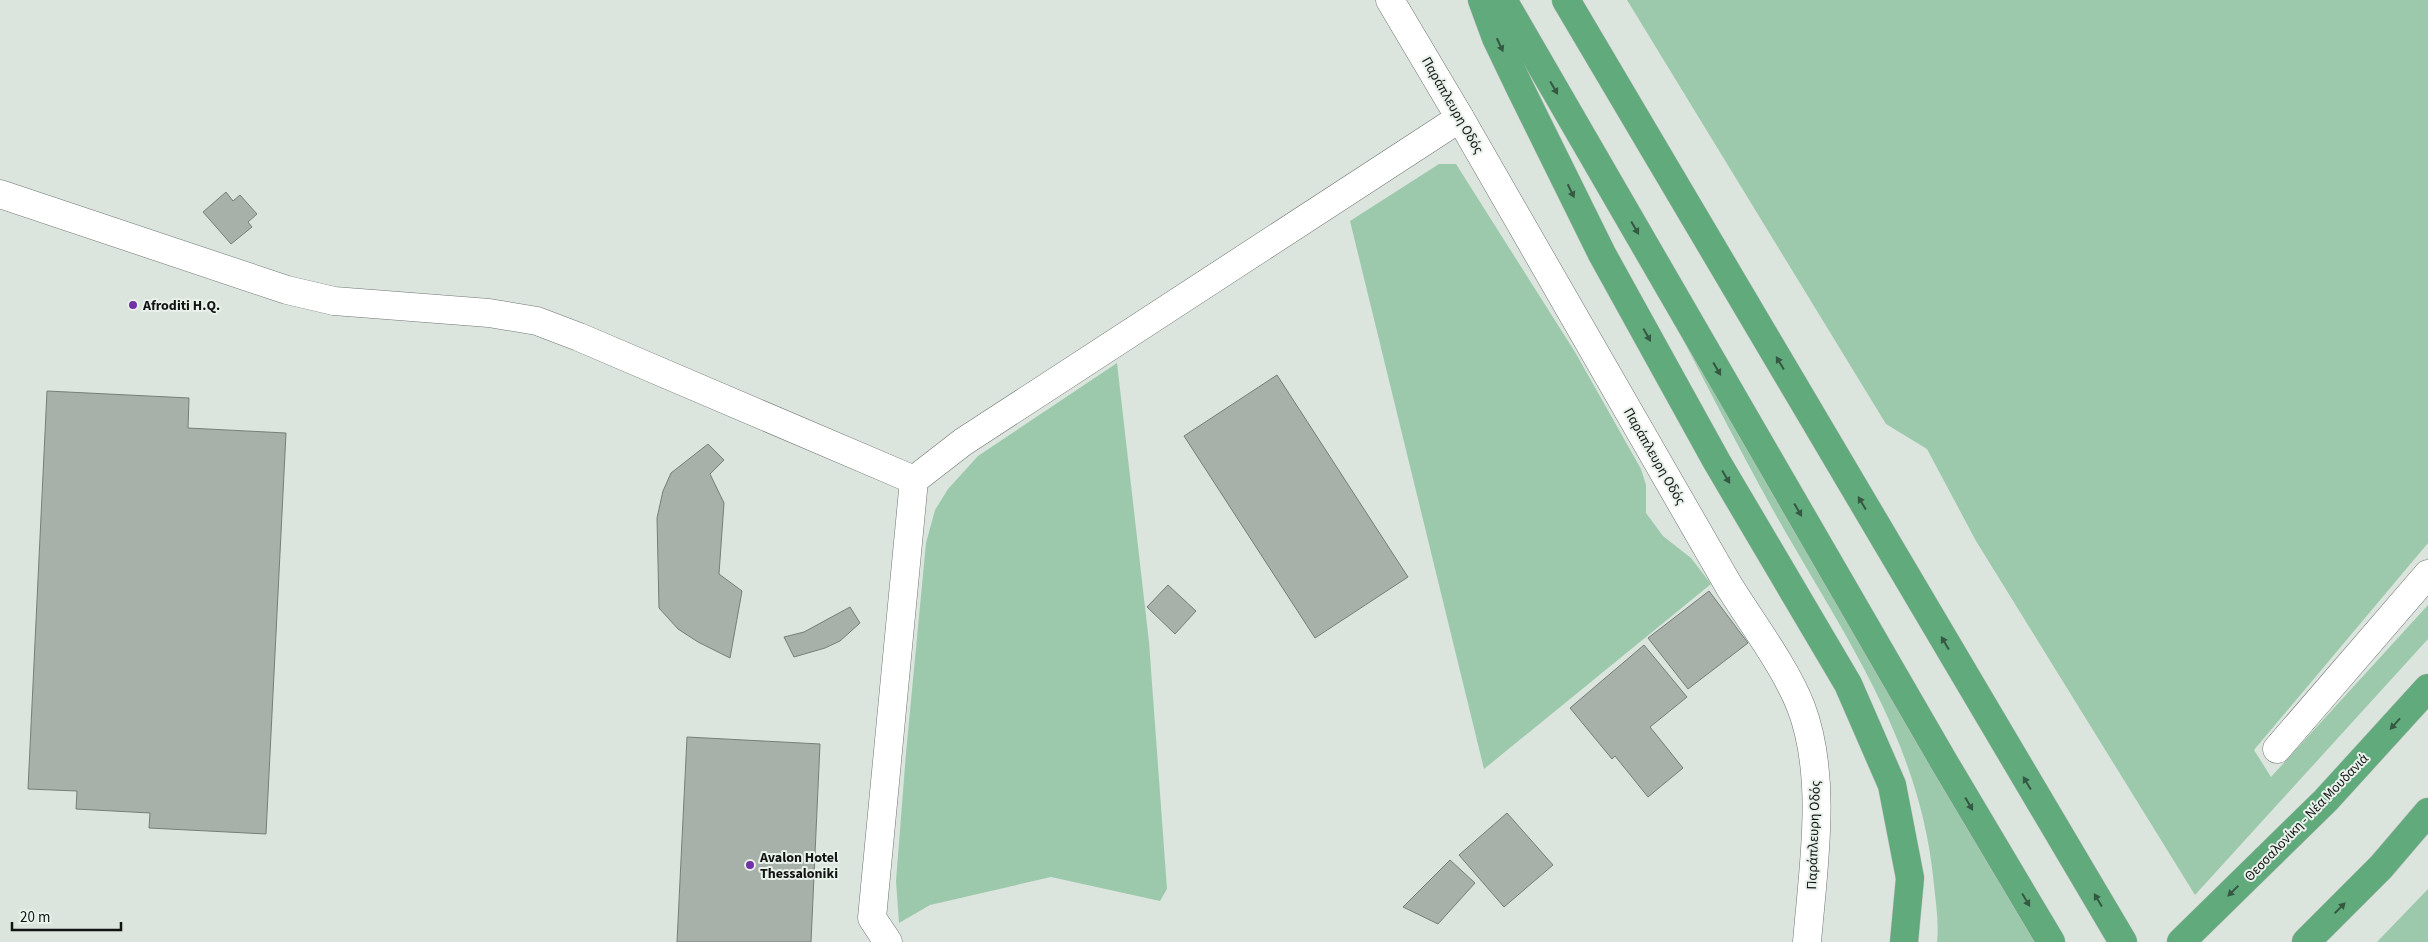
<svg xmlns="http://www.w3.org/2000/svg" width="2428" height="942" font-family="'Source Sans 3',sans-serif">
<style>
.green{fill:#9cc9ab}
.building{fill:#a8b0aa;stroke:#767e79}
.lines{fill:none;stroke-linecap:round;stroke-linejoin:round}
.minor-casing{stroke:#6f7772;stroke-width:29}
.highway-casing{stroke:#c1c2c1;stroke-width:29}
.minor{stroke:#fff;stroke-width:28}
.highway{stroke:#60aa7c;stroke-width:28}
.oneway{fill:#355842}
.poi-dot{fill:#7232a7;stroke:#e9f1eb;stroke-width:2}
.labels{text-anchor:middle;stroke-width:4;stroke-linejoin:round;paint-order:stroke}
.street-label{font-size:14px;fill:#121412;stroke:#e9f1eb}
.poi-label{font-size:14px;font-weight:bold;fill:#121412;stroke:#e9f1eb;text-anchor:start}
</style>
<rect width="100%" height="100%" fill="#dce4de"/>
<!-- green -->
<g class="green">
<polygon points="1627,0 2428,0 2428,543 2254,750 2271,777 2428,605 2428,639 2195,895 1976,541 1927,449 1886,424"/>
<polygon points="1439,164 1456,164 1575,352 1641,469 1646,485 1646,513 1663,536 1691,558 1711,584 1484,769 1350,221"/>
<path d="M1660 296 2037 942H1937C1939 923 1936 904 1934 885 1921 740 1842 633 1773 510 1734 440 1698 367 1660 296Z"/>
<polygon points="1117,363 1149,642 1167,889 1160,901 1051,877 930,905 899,923 896,881 906,753 926,543 935,510 948,489 978,456"/>
<polygon points="2428,889 2428,942 2377,942"/>
</g>
<!-- building -->
<g class="building">
<polygon points="226,192 233,201 240,195 257,214 248,222 252,227 231,244 203,212"/>
<polygon points="1277,375 1408,577 1315,638 1184,436"/>
<polygon points="47,391 189,398 188,428 286,433 266,834 149,828 150,813 76,809 77,791 28,789"/>
<polygon points="708,444 724,460 710,474 724,503 719,574 742,591 730,658 698,642 678,629 659,608 657,518 663,491 671,473"/>
<polygon points="1168,585 1196,611 1175,634 1147,607"/>
<polygon points="1709,591 1748,643 1688,689 1648,638"/>
<polygon points="850,607 860,623 840,641 825,648 794,657 784,637 804,632"/>
<polygon points="1644,645 1687,697 1650,727 1683,768 1648,797 1615,756 1612,759 1570,708"/>
<polygon points="687,737 820,744 811,942 677,942"/>
<polygon points="1507,813 1553,865 1504,907 1459,855"/>
<polygon points="1450,860 1475,883 1438,924 1403,907"/>
</g>
<g class="lines">
<defs>
<g id="minor">
<path d="M1390 0 1460 118 1729 586C1752 623 1786 668 1801 707 1828 778 1813 869 1807 942"/>
<polyline points="0,194 287,290 334,301 489,313 537,321 579,337 914,480"/>
<polyline points="2277,749 2428,574"/>
<polyline points="888,942 872,918 914,480 963,442 1460,118"/>
</g>
<g id="highway">
<polyline points="1482,0 1496,38 1520,88 1602,254 1717,462 1848,684 1892,785 1910,878 1904,942"/>
<polyline points="1503,0 1944,762 2051,942"/>
<polyline points="1566,0 2123,942"/>
<polyline points="2181,942 2326,800 2428,688"/>
<polyline points="2306,942 2381,867 2428,812"/>
</g>
</defs>
<!-- minor casing -->
<use href="#minor" class="minor-casing"/>
<!-- highway casing -->
<use href="#highway" class="highway-casing"/>
<!-- minor -->
<use href="#minor" class="minor"/>
<!-- highway -->
<use href="#highway" class="highway"/>
</g>
<!-- one-way arrows -->
<defs><path id="oneway-solid" d="M-6-.8H1V-3.2L6.5 0L1 3.2V.8H-6Z" transform="scale(1.25)"/></defs>
<g class="oneway">
<use href="#oneway-solid" transform="translate(1500 45) rotate(65)"/>
<use href="#oneway-solid" transform="translate(1554 88) rotate(60)"/>
<use href="#oneway-solid" transform="translate(1571 191) rotate(64)"/>
<use href="#oneway-solid" transform="translate(1635 228) rotate(60)"/>
<use href="#oneway-solid" transform="translate(1647 335) rotate(61)"/>
<use href="#oneway-solid" transform="translate(1780 363) rotate(-121)"/>
<use href="#oneway-solid" transform="translate(1717 369) rotate(60)"/>
<use href="#oneway-solid" transform="translate(1726 477) rotate(59)"/>
<use href="#oneway-solid" transform="translate(1862 503) rotate(-121)"/>
<use href="#oneway-solid" transform="translate(1798 510) rotate(60)"/>
<use href="#oneway-solid" transform="translate(1945 643) rotate(-121)"/>
<use href="#oneway-solid" transform="translate(2395 724) rotate(132)"/>
<use href="#oneway-solid" transform="translate(2027 783) rotate(-121)"/>
<use href="#oneway-solid" transform="translate(1969 804) rotate(60)"/>
<use href="#oneway-solid" transform="translate(2233 891) rotate(136)"/>
<use href="#oneway-solid" transform="translate(2026 900) rotate(59)"/>
<use href="#oneway-solid" transform="translate(2098 900) rotate(-121)"/>
<use href="#oneway-solid" transform="translate(2340 908) rotate(-45)"/>
</g>
<!-- markers -->
<g class="poi-dot">
<circle cx="133" cy="305" r="5"/>
<circle cx="750" cy="865" r="5"/>
</g>
<g class="labels">
<!-- street labels -->
<g class="street-label">
<text transform="translate(1453 105) rotate(60)" y="5">Παράπλευρη Οδός</text>
<text transform="translate(1655 456) rotate(60)" y="5">Παράπλευρη Οδός</text>
<text transform="translate(2306 817) rotate(-46)" y="5">Θεσσαλονίκη - Νέα Μουδανιά</text>
<text transform="translate(1813 835) rotate(-88)" y="5">Παράπλευρη Οδός</text>
</g>
<!-- poi labels -->
<g class="poi-label">
<text x="143" y="310">Afroditi H.Q.</text>
<text x="760" y="862">Avalon Hotel<tspan x="760" dy="16">Thessaloniki</tspan></text>
</g>
</g>
<!-- scale -->
<path d="M12 922v8h109v-8" fill="none" stroke="#121412" stroke-width="2.5"/>
<text x="20" y="922" font-size="15" fill="#121412" stroke="#e9f1eb" stroke-width="4" paint-order="stroke">20 m</text>
</svg>
